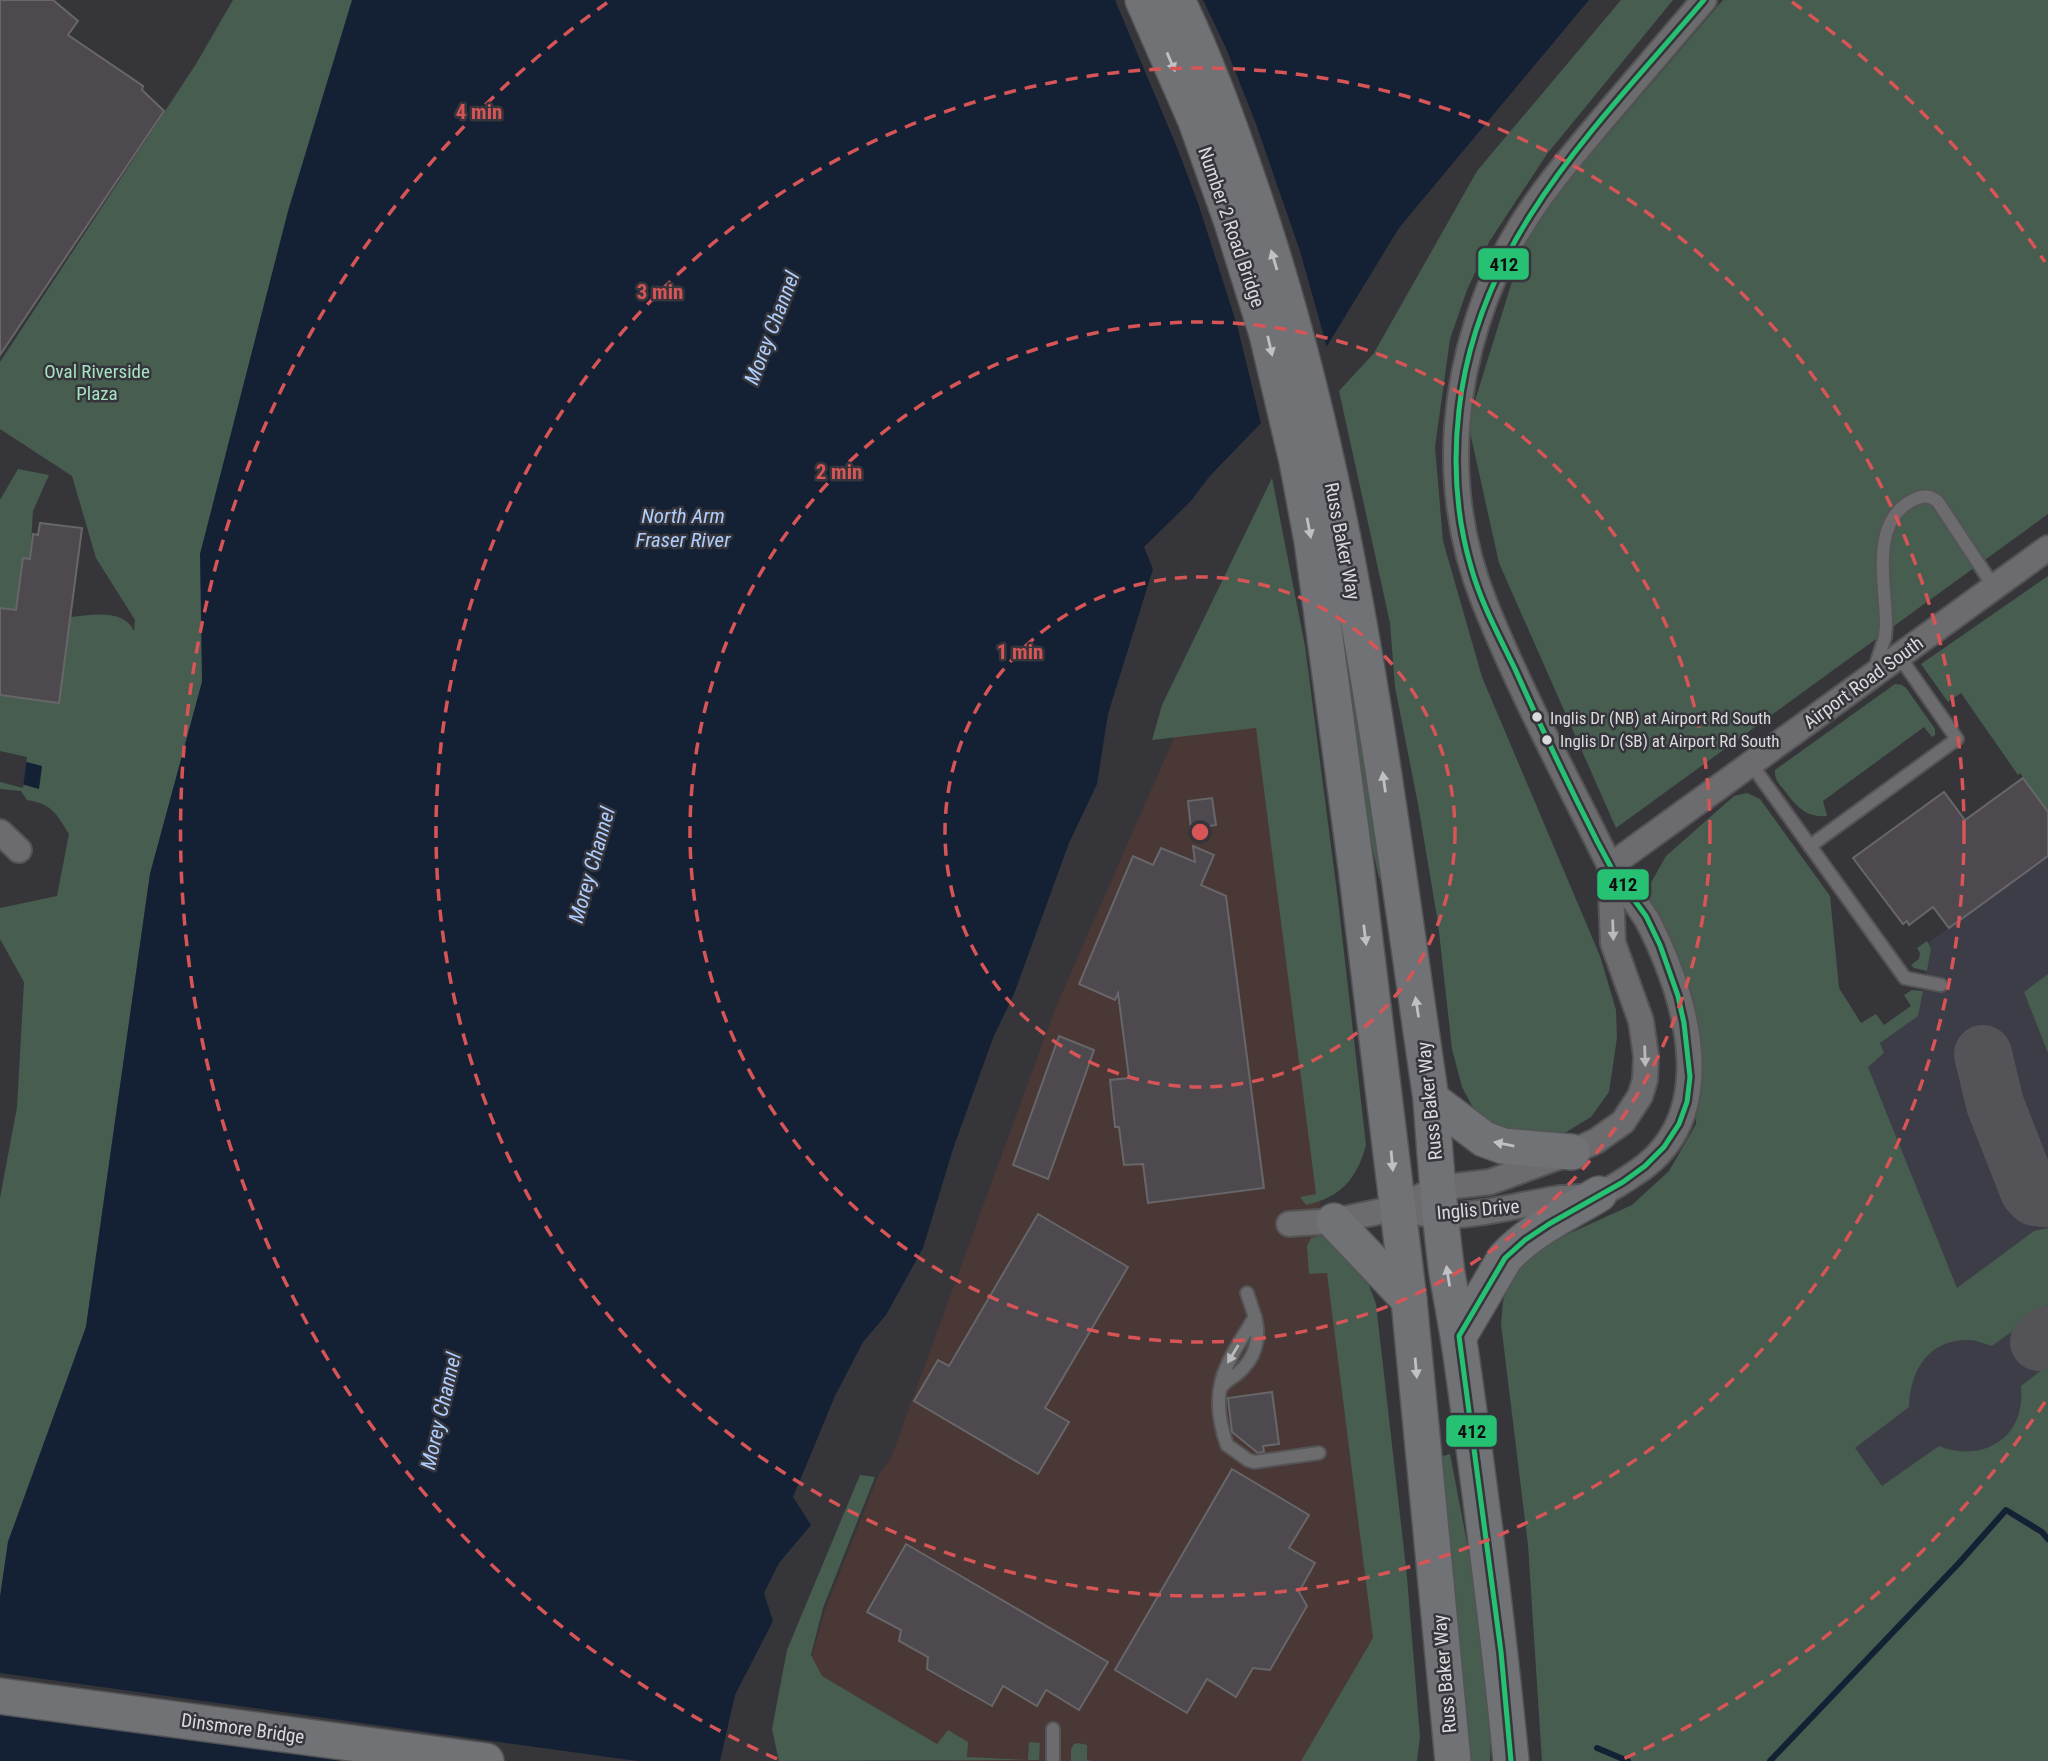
<svg xmlns="http://www.w3.org/2000/svg" width="2048" height="1761" font-family="'Roboto Condensed',sans-serif">
<style>
.commercial{fill:#493835}
.built{fill:#3d3d47}
.green{fill:#465d50}
.water{fill:#142135}
.pier{fill:#36363a}
.lines{fill:none;stroke-linecap:round;stroke-linejoin:round}
.stream{stroke:#142135;stroke-width:6}
.taxiway{stroke:#545458;stroke-width:58}
.building{fill:#4d494f;stroke:#676669;stroke-width:2}
.lane-casing{stroke:#545457;stroke-width:16}
.street-casing{stroke:#545457;stroke-width:28}
.secondary-casing{stroke:#545457;stroke-width:38}
.lane{stroke:#6c6c6e;stroke-width:12}
.street{stroke:#6c6c6e;stroke-width:24}
.secondary{stroke:#717276;stroke-width:35}
.bus-1-casing{stroke:#35353b;stroke-width:10}
.bus-1{stroke:#26c172;stroke-width:5}
.oneway{fill:#c0c1c4}
.oneway2{fill:#bababc}
.ring{fill:none;stroke:#d75556;stroke-width:3.5;stroke-dasharray:12 9}
.bus-dot{fill:#dbdbde;stroke:#35353b;stroke-width:2.5}
.labels{text-anchor:middle;stroke-width:5;stroke-linejoin:round;paint-order:stroke}
.bus-label{font-size:17px;fill:#dbdbde;stroke:#35353b;text-anchor:start}
.street-label{font-size:19px;fill:#dbdbde;stroke:#35353b}
.park-label{font-size:19px;fill:#a7e2c1;stroke:#35353b}
.water-label{font-size:21px;font-style:italic;fill:#adcefe;stroke:#35353b}
.centre{fill:#d75556;stroke:#35353b;stroke-width:3.5}
.ring-label{font-size:21px;text-anchor:middle;font-weight:bold;fill:#d75556;stroke:#35353b;stroke-width:5;stroke-linejoin:round;paint-order:stroke}
.line-badge{stroke:#35353b;stroke-width:2.5}
.pale-badge-label{font-size:19px;text-anchor:middle;font-weight:bold;fill:#111}
</style>
<rect width="100%" height="100%" fill="#36363a"/>
<!-- commercial -->
<polygon class="commercial" points="1254,708 1344,1377 1381,1669 1320,1761 947,1761 807,1675 824,1612 879,1474 891,1458 1055,1009 1184,715"/>
<!-- built -->
<polygon class="built" points="2048,764 2048,1761 1562,1252 1918,1016 1931,948 1928,943 1949,928 1903,865 2023,778 2025,780"/>
<!-- green -->
<g class="green">
<path d="M233 0H423L202 682 150 874 86 1327 8 1542 0 1604V1198L17 1107 24 982 0 939V908L57 896 69 834C56 813 52 804 27 800L21 791 0 789V695L59 703 71 617C91 615 123 608 134 631L135 620 96 558 72 476 0 429V362L196 64Z"/>
<polygon points="1621,0 1673,0 1547,154 1489,242 1467,290 1450,339 1435,447 1443,541 1482,677 1600,956 1616,1010 1617,1038 1609,1092 1591,1117 1563,1134 1518,1136 1479,1119 1462,1087 1452,1049 1438,923 1418,804 1395,687 1390,623 1339,391 1374,353 1477,171"/>
<polygon points="1723,0 2048,0 2048,514 1616,828 1499,563 1468,423 1529,227"/>
<polygon points="18,469 49,475 33,511 30,559 23,558 16,610 0,608 0,500"/>
<path d="M1272 478 1305 646 1338 900 1366 1145C1357 1179 1341 1197 1306 1205L1300 1197 1316 1194 1256 728 1152 740 1162 705Z"/>
<polygon points="1337,571 1385,877 1379,878 1361,797 1341,655"/>
<polygon points="2048,576 2048,812 2020,773 2018,775 1961,693 1948,702 1921,664"/>
<path d="M1895 684 1902 685 1906 688 1935 729V735L1932 737 1924 727 1823 801 1827 816C1806 818 1796 806 1785 791 1779 784 1774 779 1775 770Z"/>
<path d="M1747 793 1760 799 1830 896 1839 988 1861 1023 1876 1014 1884 1025 1911 1006 1904 995 1912 990 1923 991 1918 1016 1880 1043 1884 1053 1868 1067 1957 1288 2034 1231 2048 1228V1305L1992 1346C1985 1344 1978 1341 1971 1340 1929 1338 1910 1370 1909 1407L1855 1448 1882 1486 1939 1446C1972 1460 2013 1447 2020 1408 2022 1401 2021 1393 2021 1386L2048 1365V1761H1542L1528 1545 1501 1324 1503 1302 1509 1279 1529 1257 1555 1240 1632 1205 1669 1171 1696 1124 1698 1036 1652 916 1648 888 1666 856 1734 796Z"/>
<polygon points="1927,941 1931,948 1927,971 1914,968 1911,965 1919,959 1920,953 1917,948"/>
<polygon points="2048,974 2048,1053 2024,992"/>
<path d="M1322 1235C1355 1248 1365 1273 1376 1304L1407 1577 1420 1737 1417 1761H1301L1373 1638 1327 1273 1309 1274 1307 1246 1311 1238Z"/>
<polygon points="1450,1454 1472,1569 1491,1731 1490,1761 1469,1761 1440,1457"/>
<polygon points="860,1475 875,1477 823,1608 811,1655 822,1676 937,1744 948,1730 968,1742 967,1757 1028,1760 1029,1742 1040,1743 1039,1760 779,1761 772,1729 787,1650"/>
<polygon points="1078,1743 1087,1745 1087,1760 1092,1761 1071,1761 1071,1749 1074,1744"/>
</g>
<!-- water -->
<g class="water">
<polygon points="352,0 1589,0 1399,228 1313,369 1209,477 1191,501 1144,547 1153,569 1108,714 1097,784 1069,843 1014,994 993,1038 953,1149 923,1248 886,1315 863,1342 835,1396 793,1497 811,1525 779,1563 764,1593 773,1621 735,1695 720,1761 0,1761 0,1596 8,1542 86,1327 150,874 202,682 200,554 288,211"/>
<polygon points="0,755 42,766 39,789 0,778"/>
</g>
<!-- pier -->
<g class="pier">
<polygon points="1115,0 1203,0 1226,48 1256,124 1300,251 1328,351 1315,372 1262,427 1237,325 1198,203 1178,150"/>
<polygon points="0,751 27,757 23,788 0,782"/>
<polygon points="0,1673 637,1761 382,1761 0,1709"/>
</g>
<g class="lines">
<!-- stream -->
<g class="stream">
<polyline points="1597,1748 1628,1761"/>
<polyline points="1770,1761 1959,1563 2006,1510 2042,1532 2048,1539"/>
</g>
<!-- taxiway -->
<g class="taxiway">
<polyline points="1983,1054 1995,1104 2029,1191 2035,1197 2048,1198"/>
<polyline points="2039,1342 2048,1335"/>
</g>
</g>
<!-- building -->
<g class="building">
<polygon points="0,0 53,0 78,21 68,35 143,86 142,90 164,111 0,355"/>
<polygon points="40,523 82,528 59,703 0,695 0,608 16,610 23,558 30,559 33,534 38,535"/>
<polygon points="2023,778 2048,812 2048,856 1949,928 1933,907 1909,925 1907,921 1903,924 1853,858 1944,792 1965,820"/>
<polygon points="1212,798 1216,825 1191,829 1188,801"/>
<polygon points="1193,846 1214,855 1201,885 1226,896 1264,1188 1148,1203 1143,1164 1124,1165 1119,1127 1115,1127 1110,1080 1129,1078 1118,993 1115,1000 1079,984 1133,856 1153,865 1161,848 1195,862"/>
<polygon points="1059,1036 1094,1050 1048,1179 1013,1165"/>
<polygon points="1038,1214 1128,1267 1045,1408 1069,1422 1038,1474 914,1401 938,1360 949,1366"/>
<polygon points="1272,1392 1279,1444 1263,1446 1264,1452 1258,1453 1232,1432 1228,1398"/>
<polygon points="1232,1469 1309,1515 1289,1548 1315,1563 1299,1592 1307,1606 1270,1670 1253,1668 1236,1697 1207,1679 1187,1713 1115,1670"/>
<polygon points="906,1544 1108,1662 1079,1710 1046,1690 1037,1706 1003,1686 992,1706 927,1669 928,1657 899,1641 901,1630 867,1612"/>
</g>
<g class="lines">
<defs>
<g id="lane">
<path d="M1874 671 1885 637 1886 625C1886 584 1869 522 1913 500 1923 495 1930 495 1938 502L1994 587"/>
<polyline points="1751,764 1905,978 1941,985"/>
<polyline points="1810,846 1957,739 1899,656"/>
<path d="M1247 1293 1255 1317C1226 1364 1207 1388 1227 1445L1248 1460 1254 1462 1319 1453"/>
<path d="M1220 1389C1224 1382 1230 1379 1237 1374 1255 1359 1261 1339 1255 1317"/>
<polyline points="1053,1761 1053,1729"/>
</g>
<g id="street">
<polyline points="0,832 19,850"/>
<polyline points="1610,866 2048,548"/>
<path d="M1397 1208C1412 1211 1429 1216 1444 1216 1483 1215 1522 1204 1560 1198 1573 1197 1588 1198 1599 1194 1611 1190 1623 1181 1634 1174 1722 1118 1688 1002 1650 925 1638 902 1618 883 1607 860 1565 775 1520 691 1485 604 1462 547 1453 488 1457 427 1462 358 1484 285 1521 226 1544 188 1574 154 1602 120 1636 80 1670 40 1704 0"/>
<polyline points="1289,1224 1334,1221 1397,1208 1438,1188 1490,1182 1572,1152 1596,1141 1623,1122 1640,1096 1645,1080 1646,1056 1641,1021 1613,943 1610,867"/>
</g>
<g id="secondary">
<polyline points="1143,0 1196,121 1232,222 1267,334 1297,461 1312,541 1356,867 1409,1300 1453,1761"/>
<path d="M1177 0C1205 58 1227 119 1248 180 1351 476 1385 790 1431 1099 1435 1157 1439 1215 1447 1273 1452 1302 1458 1332 1462 1362 1481 1495 1498 1627 1511 1761"/>
<polyline points="1431,1099 1484,1139 1503,1146 1572,1152"/>
<polyline points="1334,1221 1409,1300"/>
<path d="M1459 1336 1505 1258C1531 1230 1566 1214 1599 1194"/>
<polyline points="0,1696 486,1761"/>
</g>
</defs>
<!-- lane casing -->
<use href="#lane" class="lane-casing"/>
<!-- street casing -->
<use href="#street" class="street-casing"/>
<!-- secondary casing -->
<use href="#secondary" class="secondary-casing"/>
<!-- lane -->
<use href="#lane" class="lane"/>
<!-- street -->
<use href="#street" class="street"/>
<!-- secondary -->
<use href="#secondary" class="secondary"/>
<defs>
<path id="bus-1" d="M1511 1761 1501 1652 1459 1336 1505 1258 1525 1240 1549 1224 1623 1182 1645 1166 1664 1147 1679 1124 1687 1102 1690 1077 1684 1023 1678 996 1660 945 1646 916 1613 871 1597 841C1568 784 1541 727 1515 669 1499 636 1481 603 1471 567 1456 516 1453 462 1459 410 1478 238 1598 125 1704 0"/>
</defs>
<!-- bus-1 casing -->
<use href="#bus-1" class="bus-1-casing"/>
<!-- bus-1 -->
<use href="#bus-1" class="bus-1"/>
</g>
<!-- one-way arrows -->
<defs><path id="oneway-solid" d="M-6-.8H1V-3.2L6.5 0L1 3.2V.8H-6Z" transform="scale(1.75)"/></defs>
<g class="oneway">
<use href="#oneway-solid" transform="translate(1171 62) rotate(67)"/>
<use href="#oneway-solid" transform="translate(1274 260) rotate(-107)"/>
<use href="#oneway-solid" transform="translate(1270 346) rotate(77)"/>
<use href="#oneway-solid" transform="translate(1309 528) rotate(79)"/>
<use href="#oneway-solid" transform="translate(1384 782) rotate(-98)"/>
<use href="#oneway-solid" transform="translate(1365 935) rotate(83)"/>
<use href="#oneway-solid" transform="translate(1417 1007) rotate(-99)"/>
<use href="#oneway-solid" transform="translate(1504 1144) rotate(-169)"/>
<use href="#oneway-solid" transform="translate(1392 1161) rotate(85)"/>
<use href="#oneway-solid" transform="translate(1448 1276) rotate(-99)"/>
<use href="#oneway-solid" transform="translate(1416 1368) rotate(85)"/>
</g>
<g class="oneway2">
<use href="#oneway-solid" transform="translate(1613 930) rotate(88)"/>
<use href="#oneway-solid" transform="translate(1645 1056) rotate(88)"/>
<use href="#oneway-solid" transform="translate(1233 1354) rotate(121)"/>
</g>
<!-- distance rings -->
<g class="ring">
<circle cx="1200" cy="832" r="255"/>
<circle cx="1200" cy="832" r="510"/>
<circle cx="1200" cy="832" r="764"/>
<path d="M2045 1402A1019 1019 0 0 1 1623 1759M777 1759A1019 1019 0 0 1 608 2M1792 2A1019 1019 0 0 1 2045 262"/>
</g>
<!-- markers -->
<g class="bus-dot">
<circle cx="1537" cy="717" r="6"/>
<circle cx="1547" cy="740" r="6"/>
</g>
<g class="labels">
<!-- bus labels -->
<g class="bus-label">
<text x="1550" y="724">Inglis Dr (NB) at Airport Rd South</text>
<text x="1560" y="747">Inglis Dr (SB) at Airport Rd South</text>
</g>
<!-- street labels -->
<g class="street-label">
<text transform="translate(1232 227) rotate(71)" y="7">Number 2 Road Bridge</text>
<text transform="translate(1343 541) rotate(79)" y="7">Russ Baker Way</text>
<text transform="translate(1863 682) rotate(-36)" y="7">Airport Road South</text>
<text transform="translate(1429 1101) rotate(-96)" y="7">Russ Baker Way</text>
<text transform="translate(1478 1209) rotate(-5)" y="7">Inglis Drive</text>
<text transform="translate(1444 1674) rotate(-95)" y="7">Russ Baker Way</text>
<text transform="translate(243 1728) rotate(8)" y="7">Dinsmore Bridge</text>
</g>
<!-- park labels -->
<g class="park-label">
<text x="97" y="378">Oval Riverside<tspan x="97" dy="22">Plaza</tspan></text>
</g>
<!-- water labels -->
<g class="water-label">
<text transform="translate(772 328) rotate(-69)" y="7">Morey Channel</text>
<text x="683" y="523">North Arm<tspan x="683" dy="24">Fraser River</tspan></text>
<text transform="translate(592 865) rotate(-74)" y="7">Morey Channel</text>
<text transform="translate(441 1411) rotate(-77)" y="7">Morey Channel</text>
</g>
</g>
<circle cx="1200" cy="832" r="10" class="centre"/>
<g class="ring-label">
<text x="479" y="119">4 min</text>
<text x="660" y="299">3 min</text>
<text x="839" y="479">2 min</text>
<text x="1020" y="659">1 min</text>
</g>
<g class="line-badge">
<rect x="1477" y="247" width="53" height="34" rx="7" fill="#26c172"/>
<rect x="1596" y="868" width="54" height="33" rx="7" fill="#26c172"/>
<rect x="1445" y="1414" width="53" height="34" rx="7" fill="#26c172"/>
</g>
<g class="pale-badge-label">
<text x="1504" y="271">412</text>
<text x="1623" y="891">412</text>
<text x="1472" y="1438">412</text>
</g>
</svg>
